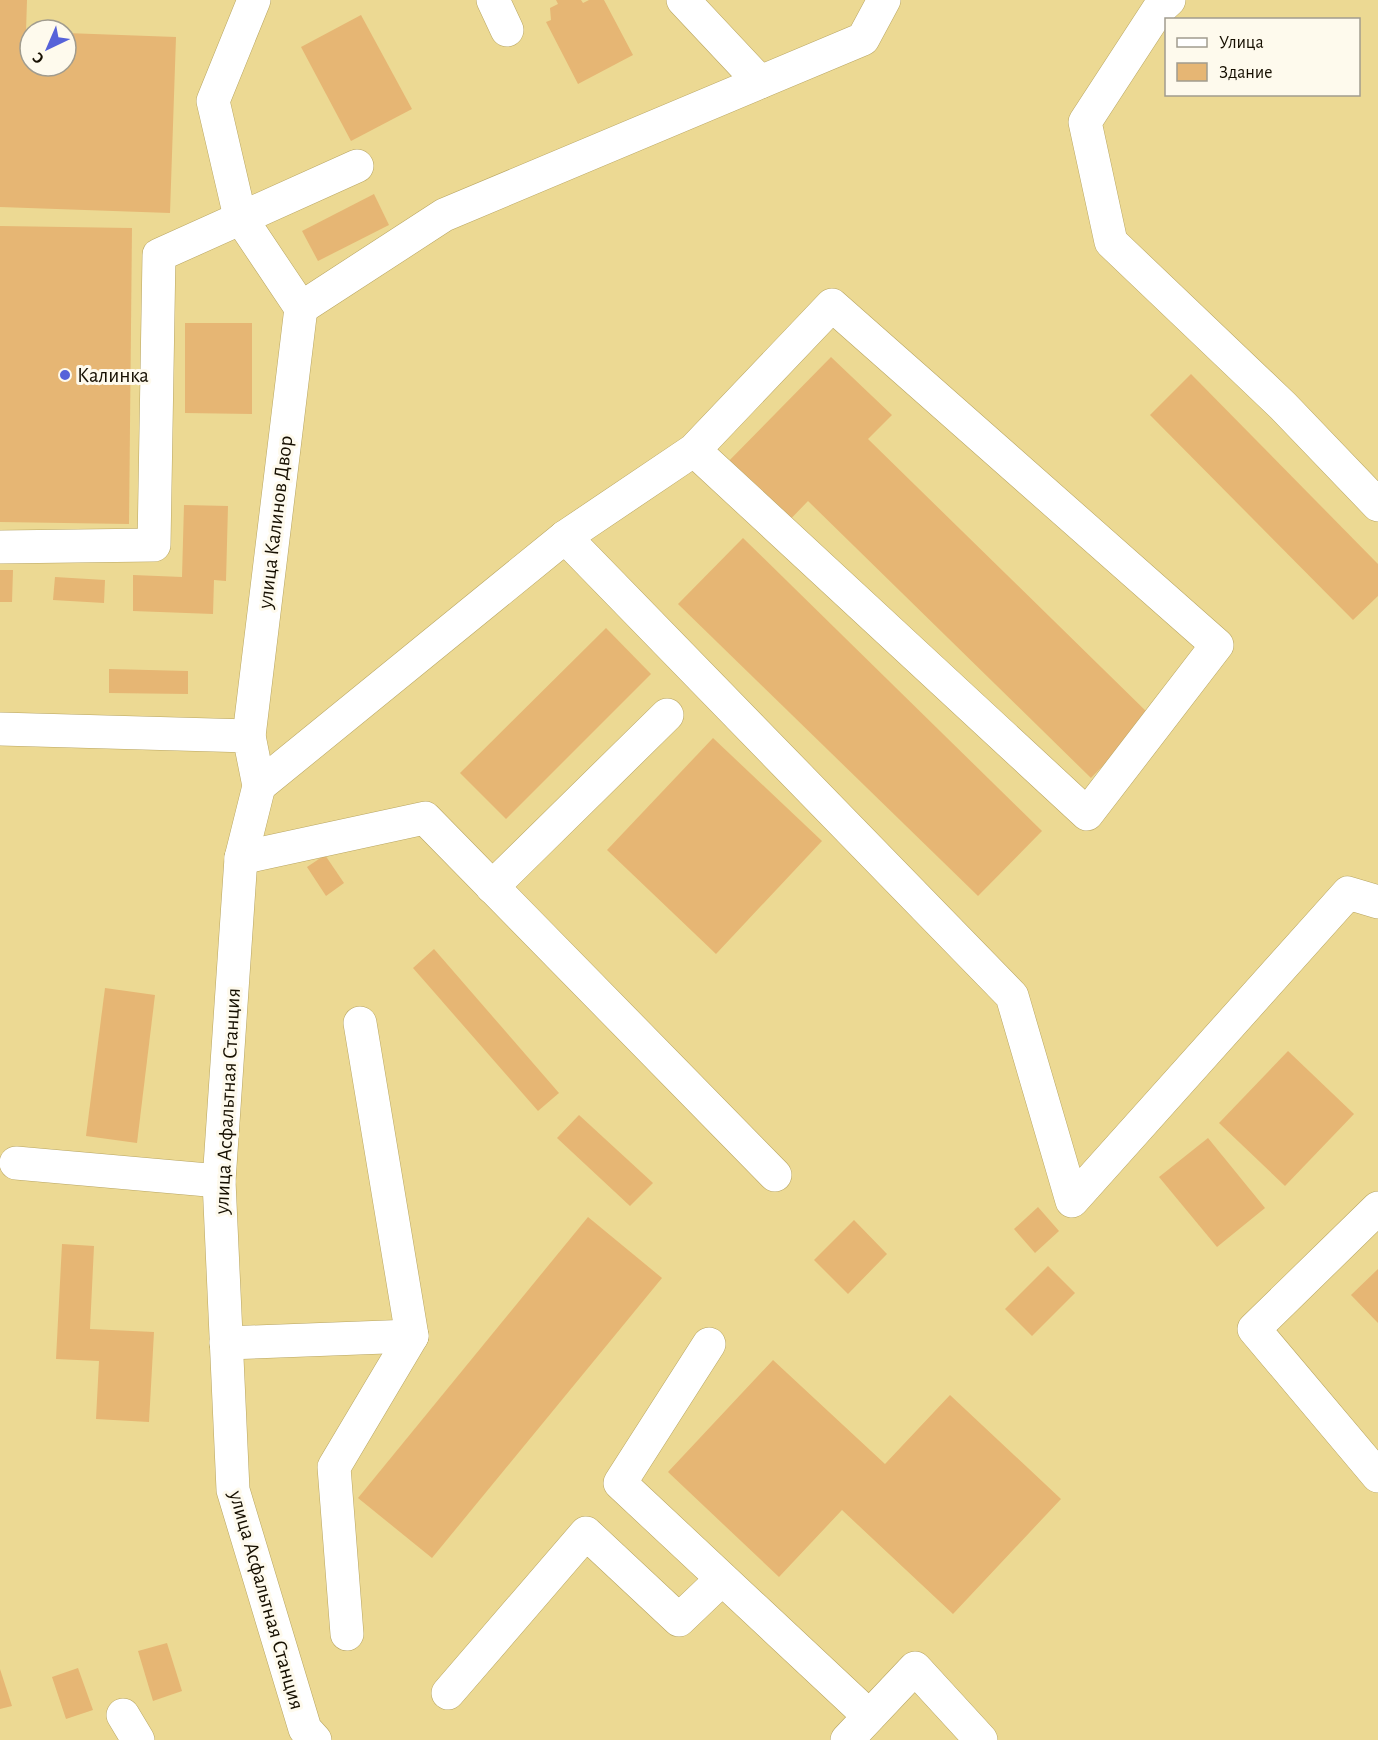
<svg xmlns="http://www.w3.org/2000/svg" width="1378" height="1740" font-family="'Alegreya Sans',sans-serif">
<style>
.building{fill:#e6b674}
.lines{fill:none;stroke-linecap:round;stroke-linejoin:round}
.minor-casing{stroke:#b8a561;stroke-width:34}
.minor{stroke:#fff;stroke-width:33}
.poi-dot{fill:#5662d9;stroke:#fefaed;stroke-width:2}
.labels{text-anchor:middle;stroke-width:6;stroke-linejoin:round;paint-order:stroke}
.poi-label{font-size:21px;fill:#160f00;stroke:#fefaed;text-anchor:start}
.street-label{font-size:21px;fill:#160f00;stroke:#fefaed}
</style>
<rect width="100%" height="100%" fill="#ecd993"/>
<!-- building -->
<g class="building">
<polygon points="0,0 27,0 26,32 30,32 30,66 66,66 66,33 176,37 170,213 0,207"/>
<polygon points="556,0 581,0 583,3 589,0 604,0 633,55 578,84 546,22 551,20 550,8 558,4"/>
<polygon points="361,15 412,109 351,141 301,47"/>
<polygon points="374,194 389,225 318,261 302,231"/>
<polygon points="0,226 132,228 129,524 0,522"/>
<polygon points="185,323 252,323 252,414 185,413"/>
<polygon points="831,357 892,415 868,439 1151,716 1091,778 808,501 782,528 721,469"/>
<polygon points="1191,374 1378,564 1378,596 1353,620 1150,415"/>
<polygon points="184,505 228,506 226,581 214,580 213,614 133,611 133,575 182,577"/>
<polygon points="743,538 1042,831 978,896 678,604"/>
<polygon points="0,570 13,570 12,602 0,602"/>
<polygon points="55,577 105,580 104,603 53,600"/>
<polygon points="606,628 651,674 506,819 460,773"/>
<polygon points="109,669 188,671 188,694 109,693"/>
<polygon points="713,738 822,841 716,954 607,850"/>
<polygon points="325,855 344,883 326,896 307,867"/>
<polygon points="434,949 559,1093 538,1111 413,968"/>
<polygon points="105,988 155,995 137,1143 86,1136"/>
<polygon points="1288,1051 1354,1114 1285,1186 1219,1123"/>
<polygon points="579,1115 653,1183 630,1206 557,1138"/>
<polygon points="1208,1138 1265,1208 1217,1247 1159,1177"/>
<polygon points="1038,1207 1059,1231 1035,1253 1014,1229"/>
<polygon points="588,1217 662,1278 432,1558 358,1498"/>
<polygon points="854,1220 887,1254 848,1294 814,1260"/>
<polygon points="62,1244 94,1246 90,1329 154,1332 149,1422 96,1419 99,1361 56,1359"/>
<polygon points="1048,1266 1075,1293 1032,1336 1005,1309"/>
<polygon points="1378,1269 1378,1323 1351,1295"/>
<polygon points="773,1360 885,1464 950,1395 1061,1499 953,1614 842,1510 779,1577 668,1472"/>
<polygon points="167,1643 182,1691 153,1701 138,1651"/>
<polygon points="78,1668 93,1710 66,1719 52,1677"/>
<polygon points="0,1669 12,1706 0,1709"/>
</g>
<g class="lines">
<defs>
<g id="minor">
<polyline points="254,0 213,101 240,217 301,308"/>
<polyline points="493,0 507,30"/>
<polyline points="683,0 760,82"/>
<polyline points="1169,0 1158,10 1085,122 1111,242 1283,406 1378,505"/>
<polyline points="301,308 444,215 863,39 884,0"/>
<polyline points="565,537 694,450 832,305 1217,645 1087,814 694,450"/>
<polyline points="0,547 154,545 159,255 357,166"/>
<polyline points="0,729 249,736 259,786 241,858 219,1181 233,1490 305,1729 315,1740"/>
<polyline points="249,736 301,308"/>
<polyline points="259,786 565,537 1012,996 1072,1201 1348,893 1378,902"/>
<polyline points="241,858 425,818 775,1175"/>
<polyline points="492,887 667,715"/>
<polyline points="16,1163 219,1181"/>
<polyline points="1378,1208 1254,1329 1378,1476"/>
<polyline points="226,1343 412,1336"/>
<polyline points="709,1344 620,1483 869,1716"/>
<polyline points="347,1634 334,1467 412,1336 360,1023"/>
<polyline points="448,1693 586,1533 679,1620 722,1579"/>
<polyline points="123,1715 138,1740"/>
<polyline points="847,1740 915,1668 981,1740"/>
</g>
</defs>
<!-- minor casing -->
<use href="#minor" class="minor-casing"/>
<!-- minor -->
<use href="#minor" class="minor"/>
</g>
<!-- markers -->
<circle class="poi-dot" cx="65" cy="375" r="6"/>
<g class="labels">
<!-- poi labels -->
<g class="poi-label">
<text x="77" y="382">Калинка</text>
</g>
<!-- street labels -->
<g class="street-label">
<text transform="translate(275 522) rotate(-83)" y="7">улица Калинов Двор</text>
<text transform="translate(227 1101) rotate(-87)" y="7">улица Асфальтная Станция</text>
<text transform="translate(267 1600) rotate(74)" y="7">улица Асфальтная Станция</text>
</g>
</g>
<!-- legend -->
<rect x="1165" y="18" width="195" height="78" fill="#fefaed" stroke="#a19c8e" stroke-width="1.5"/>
<rect x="1177" y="38" width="30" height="9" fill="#ffffff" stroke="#a19c8e" stroke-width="1.5"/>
<text x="1219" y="48" font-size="18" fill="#160f00">Улица</text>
<rect x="1177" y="63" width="30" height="18" fill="#e6b674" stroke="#a19c8e" stroke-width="1.5"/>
<text x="1219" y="78" font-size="18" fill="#160f00">Здание</text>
<!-- north arrow -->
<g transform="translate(48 48) rotate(224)"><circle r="28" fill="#fefaed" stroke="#a19c8e" stroke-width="1.5"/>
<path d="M0-4.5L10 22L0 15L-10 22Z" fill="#5662d9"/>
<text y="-9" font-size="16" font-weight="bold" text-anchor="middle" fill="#160f00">С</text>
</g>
</svg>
